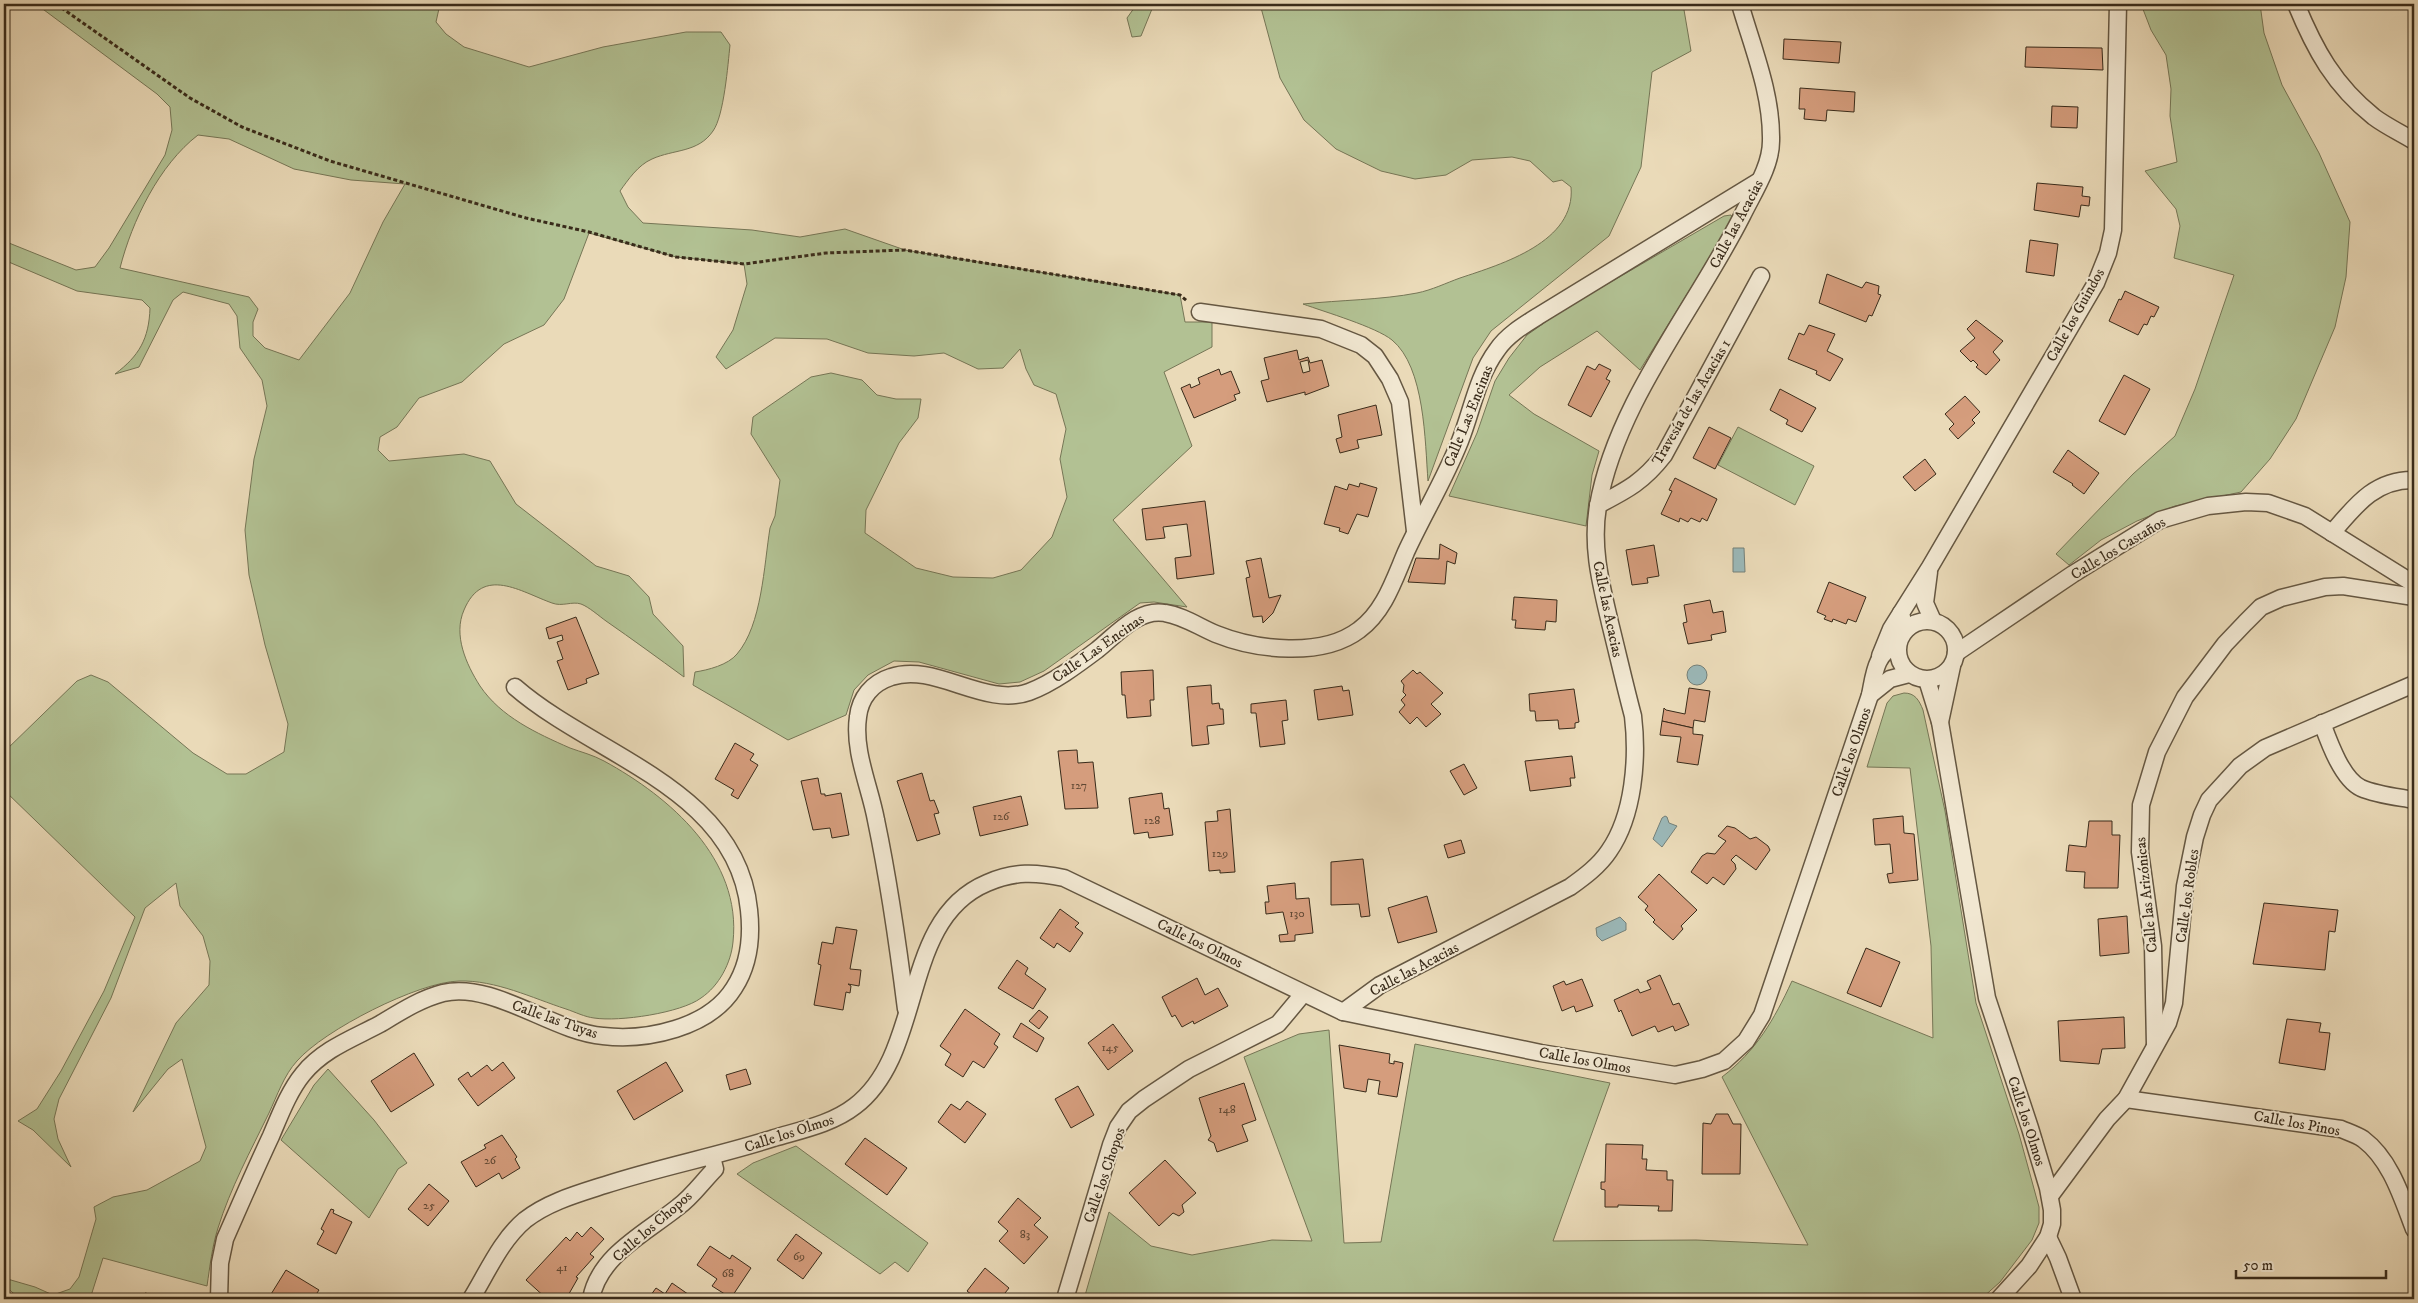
<svg xmlns="http://www.w3.org/2000/svg" width="2418" height="1303" font-family="'IM FELL DW Pica',serif">
<style>
.green{fill:#b2c193;stroke:#767656;fill-rule:evenodd}
.water{fill:#9bb8b8;stroke:#748079}
.building{fill:#d59d7d;stroke:#392b1a;fill-rule:evenodd}
.lines{fill:none;stroke-linecap:round;stroke-linejoin:round}
.street-casing{stroke:#655742;stroke-width:19}
.path{stroke:#392b1a;stroke-width:3;stroke-dasharray:4 2.5;stroke-linecap:butt}
.street{stroke:#f1e7d1;stroke-width:16}
.labels{text-anchor:middle;stroke-width:4;stroke-linejoin:round;paint-order:stroke}
.number-label{font-size:12px;fill:#604833}
.street-label{font-size:15px;fill:#392b1a;stroke:#f1e7d1}
</style>
<rect width="100%" height="100%" fill="#eadab8"/>
<filter id="stains"><feTurbulence type="fractalNoise" baseFrequency=".004" numOctaves="4"/><feColorMatrix values="0 0 0 0 .2 0 0 0 0 .09 0 0 0 0 .02 0 0 0 .5 -.17"/></filter>
<radialGradient id="worn" r=".72"><stop offset=".6" stop-color="#630" stop-opacity="0"/><stop offset="1" stop-color="#630" stop-opacity=".3"/></radialGradient>
<!-- green -->
<g class="green">
<path d="M36 4H440L436 22 446 34 464 47 529 67 603 47 686 32H721L730 45C728 64 724 116 713 131 698 153 674 149 652 159 638 165 628 180 620 191L628 207 643 223 752 230 800 237 845 229 905 250 1180 295 1185 322H1212V347L1164 372 1192 446 1113 520 1187 607 1154 602 1140 603 1044 671 1020 682 999 684 919 662 894 661 868 675 854 690 846 715 788 740 693 685 695 672C708 670 728 665 737 654 762 625 764 565 770 528L775 516 780 480 751 434 753 417 811 377 831 373 862 380 877 395 896 399H921L918 418 899 443 866 510 865 533 916 568 953 577 993 578 1021 570 1052 537 1067 497 1060 459 1066 429 1056 394 1034 385 1026 369 1020 349 1003 368 978 369 944 353 914 356 868 353 827 339 775 338 726 369 716 357 733 330 747 284 744 264 676 257 589 233 564 299 544 325 504 344 462 382 419 398 397 427 380 437 378 450 389 461 464 454 490 461 516 504 596 566 629 576 649 597 653 614 683 646 684 677C658 658 632 639 606 621 599 616 589 607 581 604 572 601 562 607 552 603 521 592 483 565 464 610 453 635 466 664 480 686 501 717 536 733 570 748 581 752 593 755 604 761 670 797 742 859 733 942 731 963 719 986 701 998 681 1013 619 1022 594 1018 585 1017 575 1012 566 1009 532 998 496 980 459 981 418 982 324 1030 297 1061 284 1075 277 1096 269 1113 251 1150 230 1189 218 1228 212 1247 210 1266 207 1286L103 1258 90 1299H20L4 1285V1278L35 1287 53 1295 70 1289 79 1277 96 1219 94 1207 113 1197 147 1190 200 1161 206 1147 182 1059 168 1069 133 1112 176 1023 209 985 210 961 203 936 180 906 176 883 145 908 111 998 59 1099 54 1119 58 1139 71 1167 33 1130 18 1121 37 1109 61 1071 104 991 135 917 4 790V752L77 681 91 675 108 682 193 753 227 774H246L284 752 288 724 265 645 249 575 245 530 254 459 267 406 262 380 240 348 237 316 229 304 183 292 173 300 139 367 115 374C139 356 149 339 150 308L142 300 77 291 4 260V241L76 270 95 267 109 248 165 155 172 130 170 107 157 94ZM198 135 229 139 294 169 351 180 405 184 383 222 350 293 299 360 265 348 253 336V322L258 309 249 297 120 268C132 221 159 165 198 135Z"/>
<polygon points="1137,4 1154,4 1141,36 1132,37 1127,18"/>
<path d="M1260 4H1683L1691 51 1652 72 1641 167 1609 236 1491 331 1473 358 1428 481C1425 442 1425 367 1392 340 1376 327 1325 312 1303 304 1340 300 1381 300 1417 293 1432 290 1446 283 1460 278 1502 264 1576 242 1571 187L1562 180 1553 182 1530 161 1512 157 1472 160 1446 175 1415 179 1381 171 1336 149 1304 120 1280 78Z"/>
<polygon points="2141,4 2260,4 2264,33 2282,85 2319,153 2350,222 2346,277 2335,327 2296,419 2270,459 2241,492 2175,506 2137,521 2101,540 2069,565 2056,554 2133,474 2175,436 2195,389 2234,275 2174,258 2180,226 2176,209 2145,171 2177,162 2170,116 2171,89 2166,55 2151,30"/>
<polygon points="1731,215 1733,220 1640,370 1597,331 1540,367 1509,395 1534,414 1599,451 1592,475 1586,526 1449,496 1477,433 1495,381 1509,358 1527,335 1561,311 1724,216"/>
<polygon points="1738,427 1814,466 1795,505 1718,465"/>
<path d="M1904 693C1915 693 1919 700 1923 710L1945 811 1976 1003 2019 1134 2039 1207V1223L2032 1240 2000 1282 1981 1299H1084L1109 1212 1151 1246 1192 1255 1272 1240 1312 1241 1244 1057 1299 1034 1329 1030 1344 1243 1381 1242 1415 1044 1610 1083 1553 1241 1696 1240 1808 1245 1722 1077C1756 1051 1774 1020 1792 981L1933 1038 1931 946 1910 768 1867 767 1887 703 1893 696Z"/>
<polygon points="328,1069 374,1120 407,1163 398,1169 369,1218 281,1140 314,1085"/>
<polygon points="796,1146 928,1243 908,1272 895,1262 880,1274 737,1174 753,1163"/>
</g>
<!-- water -->
<g class="water">
<polygon points="1733,548 1744,548 1745,572 1733,572"/>
<circle cx="1697" cy="675" r="10"/>
<polygon points="1665,816 1667,817 1669,823 1677,826 1662,847 1653,839 1662,818"/>
<polygon points="1620,917 1626,923 1626,930 1602,941 1597,936 1596,928"/>
</g>
<!-- building -->
<g class="building">
<polygon points="1784,39 1841,42 1839,63 1783,59"/>
<polygon points="2026,47 2102,48 2103,70 2025,67"/>
<polygon points="1800,88 1855,92 1854,112 1827,110 1826,121 1804,119 1805,109 1799,109"/>
<polygon points="2052,106 2078,107 2077,128 2051,127"/>
<polygon points="2037,183 2083,187 2082,196 2090,197 2089,206 2081,205 2079,217 2034,210"/>
<polygon points="2030,240 2058,244 2054,276 2026,272"/>
<polygon points="1827,274 1862,288 1866,282 1879,286 1878,294 1881,295 1872,316 1869,315 1866,322 1819,303"/>
<polygon points="2125,291 2159,307 2154,317 2151,316 2147,325 2144,324 2138,335 2109,321 2119,299 2121,300"/>
<polygon points="1976,320 2003,341 1993,352 2000,360 1986,375 1976,367 1978,365 1973,360 1971,362 1960,351 1975,338 1967,329"/>
<polygon points="1809,325 1835,334 1827,351 1843,359 1830,381 1816,374 1817,371 1788,359 1799,333 1804,335"/>
<path d="M1297 350 1299 360 1308 357 1310 363 1322 360 1329 386 1305 395V392L1267 402 1261 381 1269 379 1264 358ZM1308 360 1310 371 1303 373 1300 362Z"/>
<polygon points="1599,364 1611,370 1606,379 1610,381 1591,417 1568,405 1587,366 1595,370"/>
<polygon points="1219,369 1221,375 1231,371 1240,393 1234,395 1236,400 1194,418 1181,388 1190,384 1191,388 1200,384 1198,378"/>
<polygon points="2124,375 2150,389 2125,435 2099,421"/>
<polygon points="1780,389 1816,408 1802,432 1786,424 1788,420 1770,410"/>
<polygon points="1965,396 1980,412 1972,420 1975,423 1958,439 1949,429 1954,424 1945,414"/>
<polygon points="1376,405 1382,435 1357,440 1359,448 1340,453 1336,439 1342,437 1338,415"/>
<polygon points="1709,427 1731,438 1715,469 1693,458"/>
<polygon points="2068,450 2099,473 2084,494 2072,485 2073,484 2053,472"/>
<polygon points="1925,459 1936,474 1915,491 1903,477"/>
<polygon points="1675,478 1717,499 1707,521 1702,518 1700,522 1691,518 1688,522 1680,518 1679,522 1661,514 1672,491 1669,490"/>
<polygon points="1360,483 1377,488 1368,517 1357,514 1348,534 1339,531 1340,528 1324,524 1335,486 1347,490 1349,484 1359,487"/>
<polygon points="1205,501 1214,574 1177,579 1175,558 1191,556 1187,524 1163,527 1165,538 1146,540 1142,509"/>
<polygon points="1440,544 1457,553 1455,564 1447,561 1445,584 1408,582 1416,558 1439,559"/>
<polygon points="1654,545 1659,576 1647,578 1648,583 1632,585 1626,550"/>
<polygon points="1261,558 1269,598 1281,595 1273,613 1263,623 1262,616 1253,617 1246,578 1250,577 1246,561"/>
<polygon points="1829,582 1866,597 1856,622 1848,619 1846,624 1833,619 1832,622 1824,619 1826,616 1817,612"/>
<polygon points="1514,597 1557,600 1556,622 1546,621 1545,630 1515,628 1516,620 1512,620"/>
<polygon points="1710,600 1713,613 1723,611 1726,632 1711,635 1712,640 1688,644 1683,623 1687,622 1684,605"/>
<polygon points="576,617 599,674 586,679 587,683 568,690 557,661 563,659 557,642 563,640 562,635 549,639 546,628"/>
<polygon points="1153,670 1154,700 1150,700 1151,716 1127,718 1125,695 1122,695 1121,672"/>
<polygon points="1413,670 1417,674 1420,672 1443,693 1431,704 1441,714 1426,727 1417,717 1410,724 1399,712 1405,705 1401,700 1406,695 1403,692 1404,685 1401,681"/>
<polygon points="1211,685 1212,704 1219,703 1220,709 1223,709 1224,724 1207,726 1209,744 1192,746 1187,687"/>
<polygon points="1342,686 1343,691 1349,690 1353,715 1318,720 1314,690"/>
<polygon points="1689,688 1710,691 1705,722 1694,720 1693,728 1662,721 1664,708 1666,710 1685,714"/>
<polygon points="1574,689 1579,722 1575,723 1575,728 1559,729 1558,720 1536,721 1535,711 1530,711 1529,694"/>
<polygon points="1286,700 1288,720 1282,721 1285,744 1260,747 1256,713 1251,713 1251,704"/>
<polygon points="1662,721 1693,728 1693,734 1703,735 1698,765 1677,762 1681,737 1660,735"/>
<polygon points="735,743 754,754 750,760 758,765 738,799 731,795 734,790 715,779"/>
<polygon points="1077,750 1078,763 1093,762 1098,808 1065,809 1058,751"/>
<polygon points="1572,756 1575,778 1570,778 1571,786 1530,791 1525,761"/>
<polygon points="1464,764 1477,788 1464,795 1450,771"/>
<polygon points="922,773 930,801 934,800 939,813 934,814 940,834 917,841 897,781"/>
<polygon points="818,778 821,794 825,794 825,796 841,793 849,835 832,838 830,828 813,830 801,781"/>
<polygon points="1162,793 1164,809 1169,808 1173,835 1149,838 1148,832 1134,834 1129,798"/>
<polygon points="1021,796 1028,825 980,836 973,807"/>
<polygon points="1230,809 1235,872 1220,873 1220,870 1209,871 1205,822 1218,821 1217,811"/>
<polygon points="1903,816 1904,833 1914,834 1918,880 1889,883 1887,874 1893,873 1890,844 1875,845 1873,819"/>
<polygon points="2089,821 2112,821 2112,835 2120,835 2118,888 2084,888 2085,872 2066,871 2069,845 2086,847"/>
<polygon points="1727,826 1735,828 1750,839 1756,837 1768,846 1770,850 1756,870 1736,855 1731,860 1735,864 1736,869 1724,885 1713,877 1707,884 1691,872 1702,856 1707,853 1715,854 1726,841 1718,836"/>
<polygon points="1461,840 1465,853 1448,858 1444,845"/>
<polygon points="1363,859 1370,916 1361,917 1359,904 1331,905 1331,862"/>
<polygon points="1659,874 1697,910 1681,926 1683,929 1673,940 1653,922 1655,920 1645,910 1648,906 1638,897"/>
<polygon points="1295,883 1296,899 1309,898 1313,933 1295,935 1295,941 1280,942 1279,935 1288,934 1283,912 1266,914 1265,902 1269,902 1267,886"/>
<polygon points="1427,896 1437,932 1398,943 1388,908"/>
<polygon points="2264,903 2338,910 2335,932 2329,931 2325,970 2253,964"/>
<polygon points="1060,909 1079,923 1075,927 1083,933 1070,952 1057,943 1054,948 1040,938"/>
<polygon points="2127,916 2129,953 2100,956 2098,919"/>
<polygon points="836,927 857,930 850,969 861,970 859,986 848,984 851,986 850,993 846,992 843,1010 814,1005 821,965 818,964 822,942 833,944"/>
<polygon points="1866,948 1900,962 1881,1007 1847,993"/>
<polygon points="1017,960 1028,968 1025,974 1046,989 1033,1009 998,988"/>
<polygon points="1660,975 1673,1005 1679,1003 1689,1025 1675,1031 1673,1026 1658,1032 1655,1026 1632,1036 1621,1010 1619,1012 1614,1000 1638,989 1640,993 1651,989 1647,981"/>
<polygon points="1197,978 1205,995 1218,988 1228,1006 1194,1024 1193,1021 1182,1027 1175,1015 1172,1017 1162,997"/>
<polygon points="1582,979 1593,1006 1576,1012 1574,1006 1562,1011 1553,986 1564,981 1566,985"/>
<polygon points="965,1009 1000,1034 994,1044 998,1047 984,1068 973,1061 963,1077 945,1065 951,1054 940,1046"/>
<polygon points="1039,1010 1048,1017 1039,1029 1029,1021"/>
<polygon points="2124,1017 2125,1048 2102,1049 2099,1064 2060,1061 2058,1021"/>
<polygon points="2287,1019 2321,1023 2319,1032 2330,1033 2325,1070 2279,1063"/>
<polygon points="1021,1023 1044,1038 1037,1052 1013,1037"/>
<polygon points="1113,1024 1133,1051 1108,1070 1088,1043"/>
<polygon points="1339,1045 1390,1054 1389,1063 1394,1064 1394,1061 1403,1063 1397,1097 1378,1094 1380,1081 1368,1079 1366,1092 1344,1088"/>
<polygon points="414,1053 434,1085 391,1112 371,1081"/>
<polygon points="503,1062 515,1078 478,1106 458,1079 468,1072 471,1077 487,1065 492,1071"/>
<polygon points="666,1062 683,1091 634,1120 617,1091"/>
<polygon points="746,1069 751,1084 730,1090 726,1075"/>
<polygon points="1244,1083 1256,1120 1242,1125 1248,1141 1217,1152 1214,1143 1208,1140 1211,1136 1199,1098"/>
<polygon points="1078,1086 1094,1115 1071,1128 1055,1099"/>
<polygon points="967,1101 986,1114 965,1143 938,1122 951,1104 960,1110"/>
<polygon points="1716,1114 1728,1114 1733,1124 1741,1124 1740,1174 1702,1174 1703,1123 1711,1124"/>
<polygon points="502,1135 517,1157 515,1159 520,1168 502,1179 499,1173 476,1187 461,1162 486,1148 484,1145"/>
<polygon points="865,1138 907,1168 887,1195 845,1164"/>
<polygon points="1606,1144 1643,1145 1642,1159 1647,1159 1646,1170 1667,1171 1667,1180 1673,1180 1672,1211 1658,1211 1659,1206 1618,1205 1618,1207 1605,1207 1605,1190 1601,1189 1601,1182 1605,1182"/>
<polygon points="1165,1160 1196,1193 1182,1205 1184,1212 1179,1216 1173,1213 1159,1226 1129,1193"/>
<polygon points="429,1184 449,1201 428,1226 408,1209"/>
<polygon points="1018,1198 1041,1218 1034,1225 1048,1237 1024,1264 999,1241 1008,1231 998,1222"/>
<polygon points="331,1209 334,1210 333,1213 352,1222 336,1254 317,1244 324,1231 321,1229"/>
<polygon points="591,1227 604,1239 590,1254 594,1257 576,1277 578,1278 566,1299 547,1299 526,1280 566,1237 570,1241 577,1232 582,1237"/>
<polygon points="796,1234 822,1253 803,1279 777,1260"/>
<polygon points="710,1246 730,1259 732,1255 751,1268 731,1298 712,1286 717,1279 697,1265"/>
<polygon points="985,1268 1009,1288 1005,1293 1011,1299 977,1299 967,1291"/>
<polygon points="286,1270 319,1290 313,1299 268,1299"/>
<polygon points="672,1283 695,1299 648,1299 656,1288 665,1294"/>
<polygon points="145,1293 173,1299 144,1299"/>
</g>
<g class="lines">
<defs>
<g id="street">
<path d="M2296 4C2315 50 2334 85 2374 117 2386 126 2401 133 2414 141"/>
<polyline points="1200,312 1321,329 1361,345 1375,356 1390,379 1400,402 1415,531"/>
<path d="M1598 505C1627 490 1643 482 1664 455L1761 276"/>
<path d="M2332 533C2355 506 2375 479 2414 480"/>
<polyline points="1929,572 1925,603 1933,621"/>
<circle cx="1927" cy="650" r="29"/>
<polyline points="1905,630 1901,613 1930,567 2096,283 2108,253 2113,230 2118,4"/>
<polyline points="1956,653 2073,574 2160,520 2208,506 2246,502 2268,503 2305,516 2414,584"/>
<polyline points="1880,656 1891,629 1901,613"/>
<polyline points="1927,680 1940,722 1987,998 2030,1128 2048,1188 2052,1210 2052,1224 2048,1237 2029,1266 1999,1299"/>
<polyline points="1870,695 1890,679 1909,674"/>
<polyline points="1940,722 1952,666"/>
<path d="M2322 723C2329 742 2342 779 2361 788 2377 795 2398 797 2414 800"/>
<path d="M906 1009C898 945 889 882 876 820 870 787 853 751 858 717 860 698 872 683 891 677 935 662 984 708 1029 692 1053 683 1077 665 1097 650 1116 635 1138 608 1165 613 1184 616 1199 627 1216 634 1256 650 1322 658 1359 630 1384 612 1394 580 1406 552 1423 515 1445 479 1460 441 1472 411 1477 377 1497 350 1507 335 1524 325 1540 315L1759 181"/>
<path d="M1343 1012 1380 985 1570 887C1584 877 1599 866 1609 851 1634 815 1638 758 1633 716 1625 686 1618 655 1610 623 1601 584 1591 547 1598 506 1616 403 1695 309 1742 216 1753 193 1771 167 1771 141 1772 94 1753 49 1740 4"/>
<polyline points="2155,1045 2153,946 2140,852 2141,805 2157,752 2185,697 2225,644 2245,623 2261,607 2281,598 2325,587 2343,586 2414,597"/>
<path d="M2126 1099 2341 1129C2348 1132 2357 1135 2363 1139 2391 1160 2402 1198 2414 1229"/>
<polyline points="2050,1196 2107,1119 2126,1099 2168,1023 2174,1003 2185,886 2195,837 2202,815 2209,800 2240,766 2265,748 2414,684"/>
<polyline points="2048,1237 2058,1258 2073,1299"/>
<path d="M219 1299 220 1263 225 1239C240 1205 255 1170 271 1136 280 1115 289 1091 303 1074 323 1049 354 1038 380 1024 400 1012 420 999 443 993 493 981 553 1032 603 1036 647 1041 709 1028 734 988 749 965 752 937 749 910 737 789 594 756 515 687"/>
<path d="M471 1299C487 1273 501 1240 525 1220 548 1202 577 1194 605 1185 660 1167 718 1156 774 1138 801 1130 832 1124 855 1106 926 1052 899 920 987 883 1014 871 1036 872 1064 878L1343 1012 1541 1053 1675 1075 1702 1069 1724 1061 1746 1041 1762 1015 1870 695C1875 670 1875 656 1898 642"/>
<path d="M591 1299C599 1255 646 1233 678 1207 692 1197 703 1181 715 1169L712 1157"/>
<polyline points="1065,1299 1111,1145 1118,1127 1129,1111 1144,1099 1189,1069 1278,1024 1303,994"/>
</g>
</defs>
<!-- street casing -->
<use href="#street" class="street-casing"/>
<!-- path -->
<polyline class="path" points="56,4 190,98 242,127 330,161 526,218 589,232 676,257 744,264 826,253 905,250 1180,295 1187,301"/>
<!-- street -->
<use href="#street" class="street"/>
</g>
<g class="labels">
<!-- number labels -->
<g class="number-label">
<text x="1079" y="789">127</text>
<text x="1001" y="820">126</text>
<text x="1152" y="824">128</text>
<text x="1220" y="857">129</text>
<text x="1297" y="917">130</text>
<text x="1110" y="1051">145</text>
<text x="1227" y="1113">148</text>
<text x="490" y="1164">26</text>
<text x="429" y="1209">25</text>
<text x="1025" y="1238">83</text>
<text x="799" y="1260">69</text>
<text x="562" y="1271">41</text>
<text x="728" y="1277">68</text>
</g>
<!-- street labels -->
<g class="street-label">
<text transform="translate(1736 224) rotate(-62)" y="5">Calle las Acacias</text>
<text transform="translate(2075 315) rotate(-61)" y="5">Calle los Guindos</text>
<text transform="translate(1691 402) rotate(-60)" y="5">Travesía de las Acacias 1</text>
<text transform="translate(1468 416) rotate(-68)" y="5">Calle Las Encinas</text>
<text transform="translate(2118 548) rotate(-31)" y="5">Calle los Castaños</text>
<text transform="translate(1608 609) rotate(78)" y="5">Calle las Acacias</text>
<text transform="translate(1098 648) rotate(-35)" y="5">Calle Las Encinas</text>
<text transform="translate(1851 752) rotate(-71)" y="5">Calle los Olmos</text>
<text transform="translate(2146 895) rotate(-96)" y="5">Calle las Arizónicas</text>
<text transform="translate(2187 896) rotate(-82)" y="5">Calle los Robles</text>
<text transform="translate(1200 943) rotate(26)" y="5">Calle los Olmos</text>
<text transform="translate(1414 969) rotate(-28)" y="5">Calle las Acacias</text>
<text transform="translate(555 1019) rotate(19)" y="5">Calle las Tuyas</text>
<text transform="translate(1585 1060) rotate(10)" y="5">Calle los Olmos</text>
<text transform="translate(2027 1121) rotate(72)" y="5">Calle los Olmos</text>
<text transform="translate(2297 1123) rotate(10)" y="5">Calle los Pinos</text>
<text transform="translate(789 1133) rotate(-18)" y="5">Calle los Olmos</text>
<text transform="translate(1104 1175) rotate(-71)" y="5">Calle los Chopos</text>
<text transform="translate(652 1226) rotate(-41)" y="5">Calle los Chopos</text>
</g>
</g>
<!-- margin -->
<rect width="2418" height="1303" fill="none" stroke="#eadab8" stroke-width="20"/>
<rect x="5" y="5" width="2408" height="1293" fill="none" stroke="#392b1a" stroke-width="2.5"/>
<rect x="10" y="10" width="2398" height="1283" fill="none" stroke="#392b1a"/>
<!-- scale -->
<path d="M2236 1270v8h150v-8" fill="none" stroke="#392b1a" stroke-width="2.5"/>
<text x="2243" y="1270" font-size="15" fill="#392b1a" stroke="#f1e7d1" stroke-width="4" paint-order="stroke">50 m</text>
<rect width="100%" height="100%" filter="url(#stains)"/>
<rect width="100%" height="100%" fill="url(#worn)"/>
</svg>
